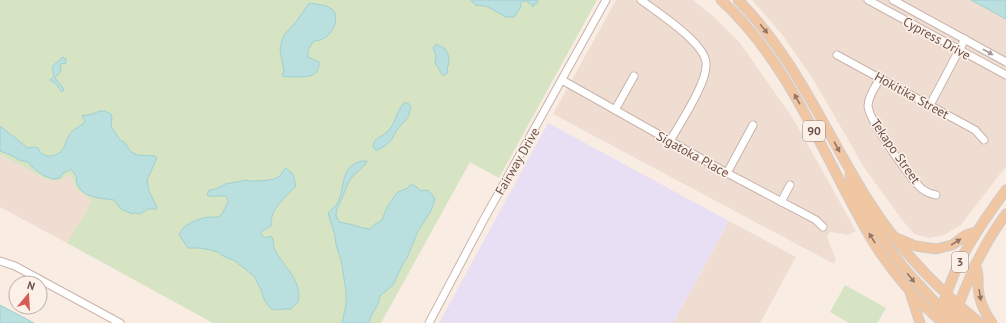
<svg xmlns="http://www.w3.org/2000/svg" width="1006" height="323" font-family="'PT Sans',sans-serif">
<style>
.residential{fill:#efddd2}
.education{fill:#e9dff5}
.green{fill:#d6e4c3}
.water{fill:#badfdf;stroke:#a1d0d0}
.lines{fill:none;stroke-linecap:round;stroke-linejoin:round}
.minor-casing{stroke:#c8b3ab;stroke-width:9}
.major-casing{stroke:#d3cbc9;stroke-width:11}
.minor{stroke:#fff;stroke-width:7}
.major{stroke:#f0c7a2;stroke-width:9}
.oneway{fill:#947566}
.oneway2{fill:#a79794}
.labels{text-anchor:middle;stroke-width:3;stroke-linejoin:round;paint-order:stroke}
.shield{fill:#fcf1e8;stroke:#98827b;stroke-width:1}
.shield-label{font-size:12px;font-weight:bold;fill:#6d524c}
.street-label{font-size:13px;fill:#6d524c;stroke:#fcf1e8}
</style>
<rect width="100%" height="100%" fill="#f9ece2"/>
<!-- residential -->
<g class="residential">
<polygon points="616,0 693,0 714,17 740,43 794,120 856,231 848,235 830,232 827,237 836,260 834,264 553,114"/>
<polygon points="752,0 1006,0 1006,166 961,225 944,235 929,238 914,234 903,221 865,169 813,79 781,33"/>
<polygon points="0,155 44,178 68,175 72,178 76,189 91,200 86,212 67,243 0,207"/>
<polygon points="729,221 796,257 760,323 673,323"/>
</g>
<!-- education -->
<polygon class="education" points="548,123 729,221 673,323 439,323"/>
<!-- green -->
<g class="green">
<polygon points="0,0 597,0 499,178 470,162 381,323 213,323 67,243 86,212 91,200 76,189 72,178 68,175 58,181 44,178 0,155"/>
<polygon points="845,285 886,308 877,323 849,323 830,312"/>
</g>
<!-- water -->
<g class="water">
<polygon points="471,0 538,0 537,4 534,4 533,7 527,1 522,1 520,4 521,7 514,17 506,17 486,6 475,5"/>
<polygon points="971,0 1006,0 1006,19"/>
<path d="M309 3 327 6 334 11C340 24 329 41 314 41L308 50V57L319 62C320 83 295 75 284 77L282 75 284 71 280 50 282 40 285 34 296 22Z"/>
<path d="M436 44 444 48C450 55 450 61 447 69L448 72 443 76 435 63 436 56 433 48Z"/>
<path d="M62 57 66 59V63L60 64 61 71 55 78 61 85 64 90 62 92 56 84 50 80 54 77 52 67C55 63 60 61 62 57Z"/>
<path d="M404 103H408L411 107 408 117 396 131 392 139 386 145 376 151 373 146C374 137 383 137 388 131 396 123 396 111 404 103Z"/>
<path d="M100 111H105L111 114 112 117 111 126 120 140 125 143 130 151 137 155 155 156 157 158 147 180 149 191 157 207 156 209H148L140 214 135 213 132 214 121 209 114 200C99 198 79 198 76 179L77 177 71 169 62 174 60 178 53 179 44 176 32 167 28 162 19 160 11 155 0 151V126L28 148 34 147 38 148C43 159 56 158 63 149 66 145 66 139 69 135 73 129 79 127 84 123L85 121 82 116 92 114Z"/>
<path d="M362 161H367C364 167 359 170 355 174 348 181 346 188 343 196 340 204 336 208 336 216L339 222 353 225 363 228 370 229 375 224 382 220 387 207 396 194 398 192 408 188 410 185H414L421 191 427 190 432 194 435 199 431 211 418 231 407 258 404 262 393 285 380 296 378 304 371 316 369 323H342L346 305V291L341 260 336 245 335 235 328 213C331 209 336 207 338 202 346 186 339 167 362 161Z"/>
<path d="M286 168 293 174 296 186C285 198 270 208 271 226L265 229 261 233 262 236 266 238 271 236C275 240 272 245 275 250 284 267 303 281 298 302L291 309C283 308 277 312 270 308L264 299 261 290 254 276 235 261 221 255 218 252 211 250 200 248H188L179 235C182 224 198 219 208 217 211 217 217 218 220 216 222 215 227 204 228 202L227 197 225 196C219 195 212 198 207 195L209 190 216 189 225 184 247 180 248 181C256 181 275 181 280 176 282 173 283 170 286 168Z"/>
<polygon points="0,305 34,323 0,323"/>
</g>
<g class="lines">
<defs>
<g id="minor">
<path d="M641 0C657 12 705 43 706 63 708 82 680 123 670 141"/>
<polyline points="868,0 1006,75"/>
<polyline points="893,0 1006,62"/>
<polyline points="837,55 975,130 984,140"/>
<path d="M880 78C876 86 868 96 868 106 869 121 910 178 922 189 926 192 931 194 936 195"/>
<polyline points="562,80 727,173 816,220 823,227"/>
<polyline points="930,105 965,39"/>
<polyline points="615,110 634,76"/>
<polyline points="727,173 753,125"/>
<polyline points="781,202 790,185"/>
<polyline points="0,261 15,266 120,323"/>
<polyline points="429,323 483,221 606,0"/>
</g>
<g id="major">
<path d="M721 0C792 65 824 159 872 240 891 271 915 299 943 323"/>
<path d="M738 0C796 58 825 132 868 200 898 248 936 288 980 323"/>
<path d="M850 174 851 185C867 214 884 243 904 268 918 286 939 302 949 323"/>
<polyline points="894,237 916,246 936,249 952,245 966,235 976,232"/>
<path d="M975 265C979 273 978 278 978 287 979 301 984 312 992 323"/>
<polyline points="910,292 920,323"/>
<polyline points="946,295 952,310 965,323"/>
<path d="M939 314C946 297 951 279 959 263 972 237 989 213 1006 190"/>
<path d="M952 323C966 284 981 247 1006 214"/>
</g>
</defs>
<!-- minor casing -->
<use href="#minor" class="minor-casing"/>
<!-- major casing -->
<use href="#major" class="major-casing"/>
<!-- minor -->
<use href="#minor" class="minor"/>
<!-- major -->
<use href="#major" class="major"/>
</g>
<!-- one-way arrows -->
<defs><path id="oneway-solid" d="M-6-.8H1V-3.2L6.5 0L1 3.2V.8H-6Z"/></defs>
<g class="oneway">
<use href="#oneway-solid" transform="translate(764 29) rotate(51)"/>
<use href="#oneway-solid" transform="translate(797 99) rotate(-119)"/>
<use href="#oneway-solid" transform="translate(837 147) rotate(61)"/>
<use href="#oneway-solid" transform="translate(872 238) rotate(-121)"/>
<use href="#oneway-solid" transform="translate(956 242) rotate(-32)"/>
<use href="#oneway-solid" transform="translate(911 278) rotate(51)"/>
<use href="#oneway-solid" transform="translate(980 295) rotate(81)"/>
</g>
<use class="oneway2" href="#oneway-solid" transform="translate(988 52) rotate(29)"/>
<g class="labels">
<!-- shield labels -->
<g class="shield">
<rect x="803" y="121" width="22" height="20" rx="3"/>
<rect x="952" y="252" width="16" height="20" rx="3"/>
</g>
<g class="shield-label">
<text x="814" y="135">90</text>
<text x="960" y="266">3</text>
</g>
<!-- street labels -->
<g class="street-label">
<text transform="translate(937 38) rotate(29)" y="5">Cypress Drive</text>
<text transform="translate(912 95) rotate(29)" y="5">Hokitika Street</text>
<text transform="translate(896 151) rotate(55)" y="5">Tekapo Street</text>
<text transform="translate(693 154) rotate(29)" y="5">Sigatoka Place</text>
<text transform="translate(517 161) rotate(-60)" y="5">Fairway Drive</text>
</g>
</g>
<!-- north arrow -->
<g transform="translate(28 295) rotate(18)"><circle r="19" fill="#fcf1e8" stroke="#c3b1aa"/>
<path d="M0-3L7 15L0 10L-7 15Z" fill="#d55d55"/>
<text y="-6" font-size="11" font-weight="bold" text-anchor="middle" fill="#6d524c">N</text>
</g>
</svg>
